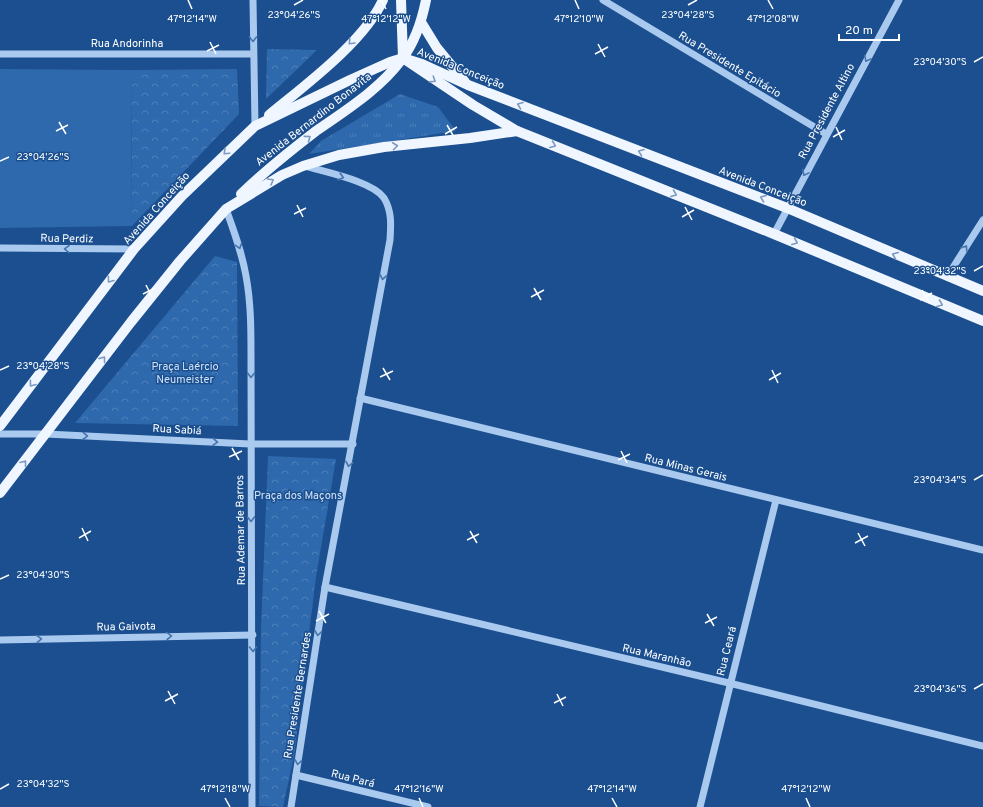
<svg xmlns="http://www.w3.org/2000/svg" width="983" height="807" font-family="Overpass,sans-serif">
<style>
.grass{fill:url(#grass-tufts)}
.park{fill:url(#park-crowns)}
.pitch{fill:#2e69ad}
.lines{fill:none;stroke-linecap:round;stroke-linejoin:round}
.minor{stroke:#a9c9ee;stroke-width:7}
.major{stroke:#f0f6ff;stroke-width:10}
.oneway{stroke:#4674ac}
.oneway2{stroke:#7b9ac1}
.ticks{fill:none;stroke:#fff;stroke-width:1.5}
.labels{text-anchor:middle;stroke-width:3;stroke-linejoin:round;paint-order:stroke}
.street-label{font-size:11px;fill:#fff;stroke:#1b4f8f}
.park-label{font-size:11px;fill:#cfe3fa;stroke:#1b4f8f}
.ticks-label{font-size:10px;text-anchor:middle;fill:#fff;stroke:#1b4f8f;stroke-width:3;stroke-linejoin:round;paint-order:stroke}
</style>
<defs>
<pattern id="grass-tufts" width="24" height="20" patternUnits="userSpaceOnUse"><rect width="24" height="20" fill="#2e69ad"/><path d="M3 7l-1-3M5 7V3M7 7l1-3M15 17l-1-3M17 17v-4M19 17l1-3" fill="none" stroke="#4d80b9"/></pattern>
<pattern id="park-crowns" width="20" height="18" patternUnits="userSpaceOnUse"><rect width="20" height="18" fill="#2e69ad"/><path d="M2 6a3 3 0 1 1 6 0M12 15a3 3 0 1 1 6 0" fill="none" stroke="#4d80b9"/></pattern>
</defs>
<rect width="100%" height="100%" fill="#1b4f8f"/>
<!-- grass -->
<polygon class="grass" points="400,94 438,107 456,131 309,154 321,141"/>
<!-- park -->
<g class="park">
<polygon points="267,49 317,50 266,99"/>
<polygon points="237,69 239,114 132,226 131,70"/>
<polygon points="215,256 237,262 238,426 75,423"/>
<polygon points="268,456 336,459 316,577 294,756 283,807 259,806 261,629"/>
</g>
<!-- pitch -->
<polygon class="pitch" points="0,69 131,70 132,226 0,228"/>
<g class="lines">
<!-- minor -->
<g class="minor">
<polyline points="253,0 255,126"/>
<polyline points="603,0 826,134"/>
<polyline points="0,54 253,54"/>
<path d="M226 209C234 231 242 253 246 276 251 303 251 329 251 356L252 807"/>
<polyline points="774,234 899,0"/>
<polyline points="0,248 134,249"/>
<polyline points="947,277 983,220"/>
<polyline points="360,398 983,550"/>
<polyline points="0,434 46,434 250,444 353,444"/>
<polyline points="325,587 729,683 983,746"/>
<polyline points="0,640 253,635"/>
<polyline points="296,775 428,807"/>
<path d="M291 807 325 587 390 240C391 225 392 211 384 198 372 181 324 172 305 166"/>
<polyline points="700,807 776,500"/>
</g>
<!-- major -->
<g class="major">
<polyline points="401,0 403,58 473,105 517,131 774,234 983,321"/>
<polyline points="421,22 437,48 465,82"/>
<path d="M269 115C304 86 364 42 383 0"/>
<path d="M241 194C265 171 290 151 316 131 346 110 380 89 402 59 415 42 422 20 426 0"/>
<polyline points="0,426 134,249 182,196 255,126 350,80 390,62 403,58 422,64 468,85 787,208 983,291"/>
<polyline points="0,493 131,322 180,261 226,209 282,175 303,166 339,155 384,147 470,138 517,131"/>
</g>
</g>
<!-- one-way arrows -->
<defs><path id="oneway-chevron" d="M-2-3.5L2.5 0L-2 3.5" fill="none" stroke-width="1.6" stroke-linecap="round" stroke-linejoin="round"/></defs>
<g class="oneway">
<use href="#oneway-chevron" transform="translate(253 39) rotate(90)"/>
<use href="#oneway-chevron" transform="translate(867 59) rotate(118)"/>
<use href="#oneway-chevron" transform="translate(805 173) rotate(118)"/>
<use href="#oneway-chevron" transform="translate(341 177) rotate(16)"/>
<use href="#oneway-chevron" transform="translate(239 246) rotate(72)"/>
<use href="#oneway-chevron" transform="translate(965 248) rotate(-58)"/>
<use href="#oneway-chevron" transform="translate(67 249) rotate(-179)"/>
<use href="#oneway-chevron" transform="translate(383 277) rotate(101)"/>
<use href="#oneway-chevron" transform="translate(251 375) rotate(91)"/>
<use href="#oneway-chevron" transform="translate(85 436) rotate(3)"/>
<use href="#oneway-chevron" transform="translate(215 442) rotate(3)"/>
<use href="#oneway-chevron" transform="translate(349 464) rotate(101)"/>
<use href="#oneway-chevron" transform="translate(251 519) rotate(89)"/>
<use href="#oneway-chevron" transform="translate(318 633) rotate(99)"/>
<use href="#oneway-chevron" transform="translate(169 636) rotate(-1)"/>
<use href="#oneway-chevron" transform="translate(39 639) rotate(-1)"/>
<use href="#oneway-chevron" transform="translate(253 649) rotate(90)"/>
<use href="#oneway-chevron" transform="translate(298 762) rotate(99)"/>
</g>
<g class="oneway2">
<use href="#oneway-chevron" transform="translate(351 42) rotate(133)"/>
<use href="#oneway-chevron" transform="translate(433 80) rotate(32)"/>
<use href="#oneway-chevron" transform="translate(520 105) rotate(-159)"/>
<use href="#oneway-chevron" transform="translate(308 138) rotate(-37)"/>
<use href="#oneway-chevron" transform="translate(553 145) rotate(22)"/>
<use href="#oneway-chevron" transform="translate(395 146) rotate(-7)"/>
<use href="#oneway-chevron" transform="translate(226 152) rotate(137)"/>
<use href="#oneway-chevron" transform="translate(641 152) rotate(-159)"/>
<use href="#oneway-chevron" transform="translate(271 181) rotate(-30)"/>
<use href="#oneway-chevron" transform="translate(674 194) rotate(22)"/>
<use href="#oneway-chevron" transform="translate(763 198) rotate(-159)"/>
<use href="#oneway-chevron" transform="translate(795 242) rotate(23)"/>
<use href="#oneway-chevron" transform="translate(895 255) rotate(-157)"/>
<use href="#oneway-chevron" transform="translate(110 280) rotate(127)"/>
<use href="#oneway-chevron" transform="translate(940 304) rotate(22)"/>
<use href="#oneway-chevron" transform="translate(103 359) rotate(-53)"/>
<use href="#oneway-chevron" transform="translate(32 384) rotate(127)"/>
<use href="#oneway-chevron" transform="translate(24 463) rotate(-52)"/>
</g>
<!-- ticks -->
<path class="ticks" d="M188 0 192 9M381 0 386 9M575 0 579 9M768 0 773 9M294 5 303 0M688 5 697 0M210 42 216 54M598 44 605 57M207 51 219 45M595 54 608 47M974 62 983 57M59 122 66 134M447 125 454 137M836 127 842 140M56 131 68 125M445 134 457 127M833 137 845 130M0 161 9 157M297 205 303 217M685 207 692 220M294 214 306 208M682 217 694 210M974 271 983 266M146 285 152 297M534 288 541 300M922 290 929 303M143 294 155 288M531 297 544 290M920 300 932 293M383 368 390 380M0 370 9 366M772 370 778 383M380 377 393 371M769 380 781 373M232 448 239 460M621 451 627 463M229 457 242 451M618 460 630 454M974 480 983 475M82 528 88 541M470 531 477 543M858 533 865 546M79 538 91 531M467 540 479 534M855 543 868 536M0 579 9 575M319 611 326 623M707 614 714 626M316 621 329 614M705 623 717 617M974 689 983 684M168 691 175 704M557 694 563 706M165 701 178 694M554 703 566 697M0 789 9 784M225 798 230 807M419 798 423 807M612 798 617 807M806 798 810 807"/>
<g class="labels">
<!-- street labels -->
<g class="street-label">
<text x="127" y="47">Rua Andorinha</text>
<text transform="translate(730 64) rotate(31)" y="4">Rua Presidente Epitácio</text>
<text transform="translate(461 68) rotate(22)" y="4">Avenida Conceição</text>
<text transform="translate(826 111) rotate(-62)" y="4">Rua Presidente Altino</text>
<text transform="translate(313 119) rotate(-38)" y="4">Avenida Bernardino Bonavita</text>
<text transform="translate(763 186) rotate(21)" y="4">Avenida Conceição</text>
<text transform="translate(156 208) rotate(-48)" y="4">Avenida Conceição</text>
<text transform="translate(67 238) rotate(1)" y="4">Rua Perdiz</text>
<text transform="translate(177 429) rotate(3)" y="4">Rua Sabiá</text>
<text transform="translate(686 467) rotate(14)" y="4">Rua Minas Gerais</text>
<text transform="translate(240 530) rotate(-91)" y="4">Rua Ademar de Barros</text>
<text transform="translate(126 626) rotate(-1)" y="4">Rua Gaivota</text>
<text transform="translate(726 651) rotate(-76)" y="4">Rua Ceará</text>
<text transform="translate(657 655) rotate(13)" y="4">Rua Maranhão</text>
<text transform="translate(297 695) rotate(-81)" y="4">Rua Presidente Bernardes</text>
<text transform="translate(353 778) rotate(14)" y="4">Rua Pará</text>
</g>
<!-- park labels -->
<g class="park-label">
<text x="185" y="370">Praça Laércio<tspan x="185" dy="13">Neumeister</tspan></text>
<text x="298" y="499">Praça dos Maçons</text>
</g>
</g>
<g class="ticks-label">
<text x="294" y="18">23°04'26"S</text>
<text x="688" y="18">23°04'28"S</text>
<text x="192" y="22">47°12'14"W</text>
<text x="386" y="22">47°12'12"W</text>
<text x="579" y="22">47°12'10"W</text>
<text x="773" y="22">47°12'08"W</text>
<text x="940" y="65">23°04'30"S</text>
<text x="43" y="160">23°04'26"S</text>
<text x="940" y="274">23°04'32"S</text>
<text x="43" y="369">23°04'28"S</text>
<text x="940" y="483">23°04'34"S</text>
<text x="43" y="578">23°04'30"S</text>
<text x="940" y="692">23°04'36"S</text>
<text x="43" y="787">23°04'32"S</text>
<text x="225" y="792">47°12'18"W</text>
<text x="419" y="792">47°12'16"W</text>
<text x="612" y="792">47°12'14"W</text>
<text x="806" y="792">47°12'12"W</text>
</g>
<!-- scale -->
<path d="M839 34v6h60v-6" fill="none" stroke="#ffffff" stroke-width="2"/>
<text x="845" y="34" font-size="12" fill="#ffffff" stroke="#1b4f8f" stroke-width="3" paint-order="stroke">20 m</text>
</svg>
